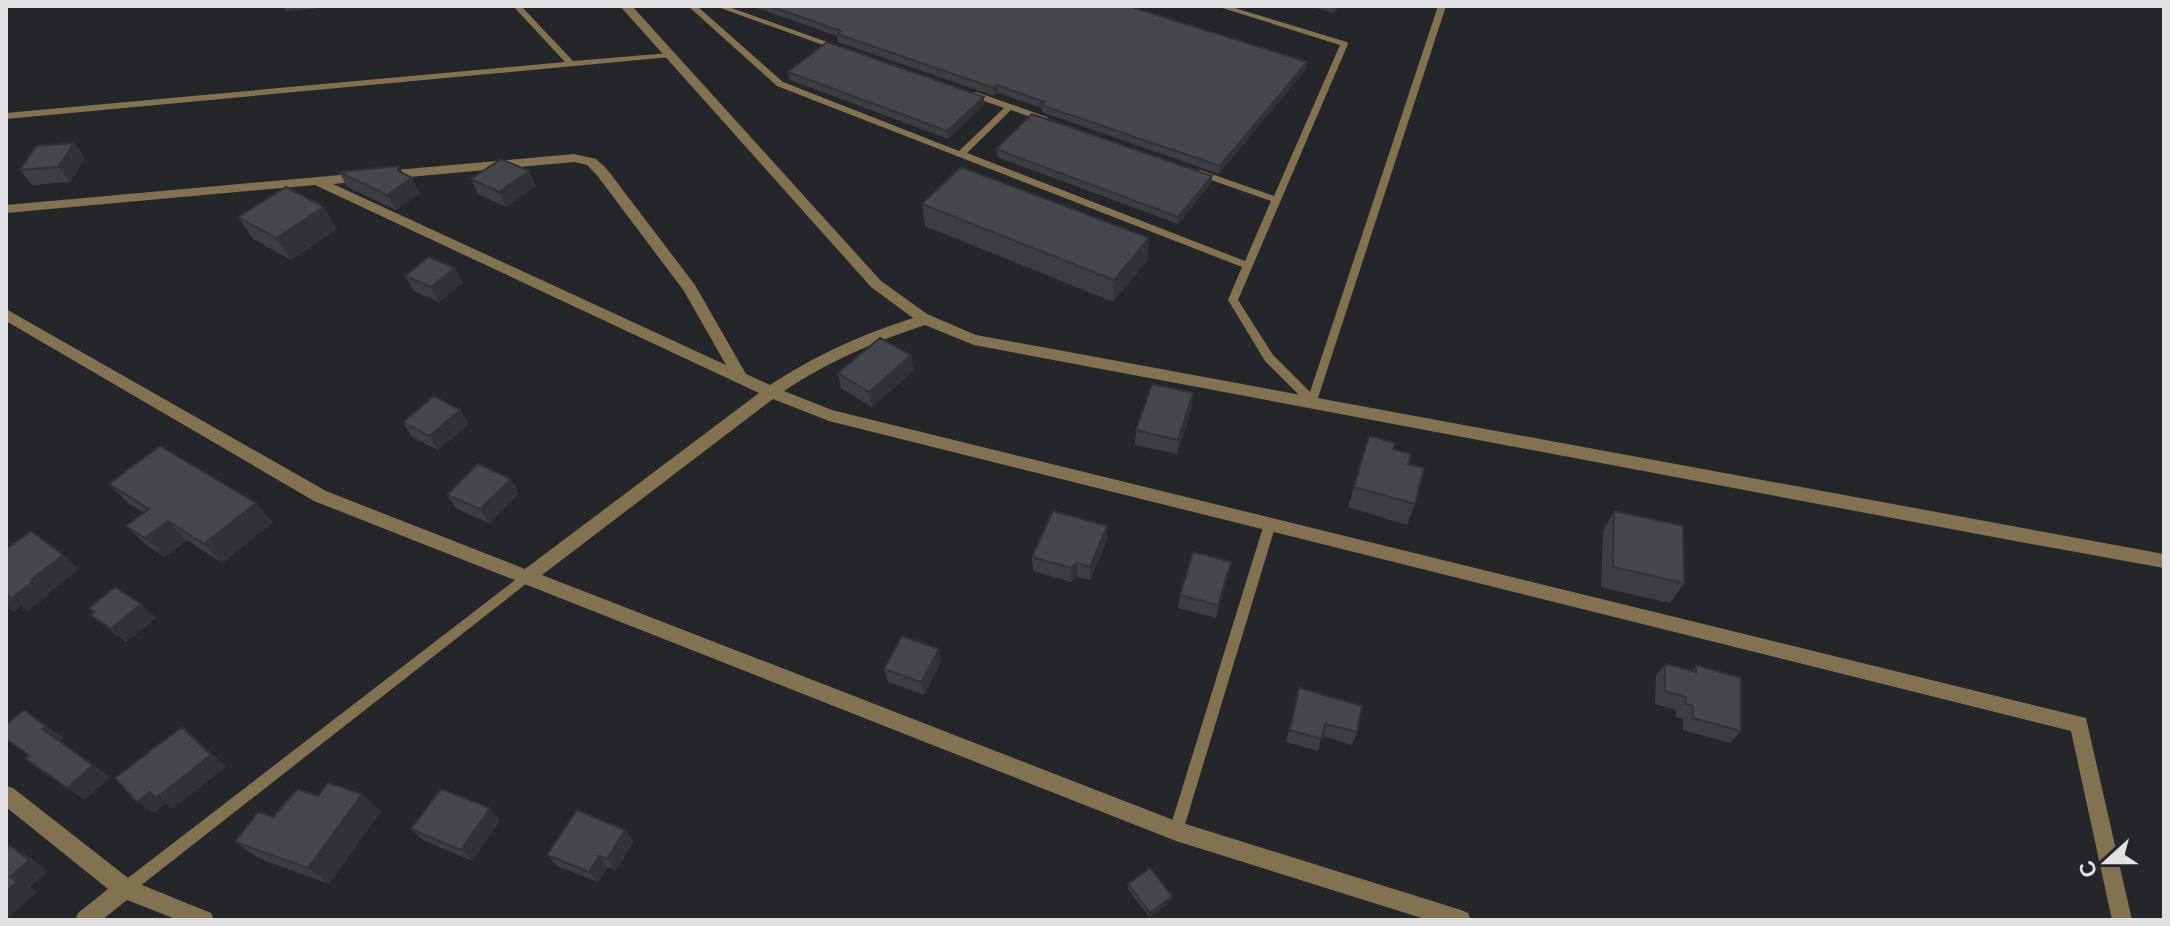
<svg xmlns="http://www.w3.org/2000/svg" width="2170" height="926" font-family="Helvetica,sans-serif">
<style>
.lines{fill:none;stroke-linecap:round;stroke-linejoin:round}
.lane{fill:#827252;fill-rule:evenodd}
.street{fill:#827252;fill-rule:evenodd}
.wall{fill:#3c3d41}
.shaded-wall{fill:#313235}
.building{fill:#46474c;stroke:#313235;stroke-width:2}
</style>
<rect width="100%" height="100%" fill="#25262a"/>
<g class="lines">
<!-- lane -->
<g class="lane">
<polygon points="513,6 521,6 573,61 670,53 674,55 670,57 6,119 6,113 565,62"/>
<polygon points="688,6 697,6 783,82 959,151 1004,108 970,96 970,92 976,92 1047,117 1048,119 1044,122 1011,110 967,153 1245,261 1271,201 1197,175 1196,173 1200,170 1203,171 1274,196 1340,45 1216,6 1228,6 1347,42 1348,44 1238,300 1273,355 1310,392 1438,6 1446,6 1317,401 1312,405 1308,404 1265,361 1228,300 1242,267 777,86"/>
<polygon points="715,6 726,6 844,48 837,50"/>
<polygon points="1270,519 1274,521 1276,524 1183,831 1181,836 1176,838 1171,836 1169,831 1264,524 1266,521"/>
<polygon points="527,572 531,574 533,577 531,580 130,894 125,896 120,894 118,889 120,884 523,574"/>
</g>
<!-- street -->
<g class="street">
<path d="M620 6H632L881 281 927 314 976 335 2164 554V568L2015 541 974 345 925 325C874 342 829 361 784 391L832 410 2086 718 2132 920H2112L2071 731 829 421 773 399 542 575 1176 821 1461 910 1468 913 1471 920H1428L1176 841 314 501 6 321V309L326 491 525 569 759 393 315 185 6 213V205L574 154 596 159 606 168 695 285 746 374 770 385C818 354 858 336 913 318L871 287ZM574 162 587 165 596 174 684 291 726 365 333 184Z"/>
<polygon points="6,786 13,788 132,881 211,913 214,920 178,920 127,900 102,920 75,920 78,913 108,889 6,807"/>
</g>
</g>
<!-- wall -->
<g class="wall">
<polygon points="283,6 342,6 286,11"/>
<polygon points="751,6 1128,6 1306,69 1219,174 1042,112 1042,108 998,93 994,96 838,42 837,36"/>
<polygon points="1310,6 1339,6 1333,13"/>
<polygon points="788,72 984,105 948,139 790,80"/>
<polygon points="74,143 85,158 70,182 32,185 20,170"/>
<polygon points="996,149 1212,176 1211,183 1178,224 997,157"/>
<polygon points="529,171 536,186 506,207 478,194 471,179"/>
<polygon points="339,172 404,175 420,193 396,210 347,187"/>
<polygon points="922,204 1148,260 1113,302 925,226"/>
<polygon points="238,217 337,229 291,260 253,239"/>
<polygon points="405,276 463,283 439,302 414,291"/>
<polygon points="911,355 914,370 872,407 841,388 838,373"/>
<polygon points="1192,408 1177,454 1135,445 1136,430"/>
<polygon points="403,422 469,424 438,450 412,437"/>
<polygon points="1393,449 1415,504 1407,525 1348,507 1354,487"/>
<polygon points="109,484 273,522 222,563 187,540 165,557 146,545 126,526 144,513 128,503"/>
<polygon points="519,493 489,523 457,509 447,495"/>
<polygon points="1614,511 1684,583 1670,603 1601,587 1603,531"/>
<polygon points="1107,526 1107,540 1090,580 1077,577 1071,582 1033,571 1032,557"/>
<polygon points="1228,576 1216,618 1178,608 1180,595"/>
<polygon points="89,608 156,618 126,642 107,628 91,615 95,612"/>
<polygon points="941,662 924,695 888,682 884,669"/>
<polygon points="1665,664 1692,671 1696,665 1741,731 1730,743 1683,730 1683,719 1676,717 1676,710 1655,704 1656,676"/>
<polygon points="1299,688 1357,732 1352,745 1322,736 1318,751 1286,742"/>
<polygon points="318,796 381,811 329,884 258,858 235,842 273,817"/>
<polygon points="500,820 472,861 423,840 411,829"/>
<polygon points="634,841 616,870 608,867 598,882 557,866 547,855"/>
<polygon points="1128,884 1172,896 1171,901 1150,918 1128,889"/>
</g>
<!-- shaded-wall -->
<g class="shaded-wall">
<polygon points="1307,62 1306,69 1219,174 1220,166"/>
<polygon points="997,85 998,93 994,96 994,88"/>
<polygon points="984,97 984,105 948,139 947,131"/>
<polygon points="74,143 85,158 70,182 58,167"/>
<polygon points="399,166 407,180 412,178 420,193 396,210 387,195"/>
<polygon points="529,171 536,186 506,207 499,192"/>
<polygon points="1212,176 1211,183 1178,224 1178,217"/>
<polygon points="324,207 337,229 291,260 276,238"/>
<polygon points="1149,238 1148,260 1113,302 1114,280"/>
<polygon points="455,268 463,283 439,302 431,287"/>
<polygon points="911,355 914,370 872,407 869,392"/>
<polygon points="1193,393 1192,408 1177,454 1178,440"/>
<polygon points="460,410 469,424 438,450 429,436"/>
<polygon points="511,479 519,493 489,523 480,509"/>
<polygon points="256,503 273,522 222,563 204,544"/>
<polygon points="168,521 187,540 165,557 145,538"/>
<polygon points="1107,526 1107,540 1090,580 1090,567"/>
<polygon points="63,555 79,569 47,594 49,595 28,611 11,598 31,580"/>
<polygon points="1231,562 1228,576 1216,618 1218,605"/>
<polygon points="1077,563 1077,577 1071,582 1071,568"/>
<polygon points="6,594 21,606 14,612 6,606"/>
<polygon points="141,604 156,618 126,642 111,629"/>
<polygon points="939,649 941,662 924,695 921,682"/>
<polygon points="24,710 64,738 60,742 110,777 85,800 67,788 42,729"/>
<polygon points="182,727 197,739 226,767 172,809 165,804 154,813 137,802 150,792"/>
<polygon points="362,794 381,811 329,884 308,868"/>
<polygon points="490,808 500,820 472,861 461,850"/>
<polygon points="625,830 634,841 616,870 607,859"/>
<polygon points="10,846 30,857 48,871 30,887 37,892 6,920 6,892"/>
<polygon points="599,856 608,867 598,882 589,872"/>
<polygon points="1172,896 1171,901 1150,918 1150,913"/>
</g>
<!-- building -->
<g class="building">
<polygon points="770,6 1128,6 1307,62 1220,166 1041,105 1045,102 997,85 994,88 837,34 841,31"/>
<polygon points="827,42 984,97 947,131 788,72"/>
<polygon points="1032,114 1212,176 1178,217 996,149"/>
<polygon points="74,143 58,167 20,170 36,146"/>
<polygon points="501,159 529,171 499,192 471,179"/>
<polygon points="399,166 398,171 412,178 387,195 339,172"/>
<polygon points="961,167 1149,238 1114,280 922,204"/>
<polygon points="286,187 324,207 276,238 238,217"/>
<polygon points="429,257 455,268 431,287 405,276"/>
<polygon points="880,338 911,355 869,392 838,373"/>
<polygon points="1152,384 1193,393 1178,440 1136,430"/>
<polygon points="434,396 460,410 429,436 403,422"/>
<polygon points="1369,436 1395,443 1393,449 1411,454 1408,464 1424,468 1415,504 1354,487"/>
<polygon points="160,446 256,503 204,544 168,521 145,538 126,526 149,509 109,484"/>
<polygon points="478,464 511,479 480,509 447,495"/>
<polygon points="1053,511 1107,526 1090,567 1077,563 1071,568 1032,557"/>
<polygon points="1614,511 1683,526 1684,583 1613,567"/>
<polygon points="31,531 63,555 31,580 33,582 11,598 6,594 6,549"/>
<polygon points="1193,552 1231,562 1218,605 1180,595"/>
<polygon points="115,587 141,604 111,629 91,615 95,612 89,608"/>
<polygon points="902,636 939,649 921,682 884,669"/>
<polygon points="1665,664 1696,672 1696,665 1741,678 1741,731 1693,718 1693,706 1686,704 1686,697 1665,691"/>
<polygon points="1299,688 1362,706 1357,732 1325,724 1322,739 1290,730"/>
<polygon points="24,710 46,726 42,729 93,765 67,788 25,758 29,755 6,739 6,725"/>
<polygon points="182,727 211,755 156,798 150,792 137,802 115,778"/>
<polygon points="328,783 362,794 308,868 235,842 258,812 273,817 298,789 318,796"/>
<polygon points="441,789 490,808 461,850 411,829"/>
<polygon points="577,810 625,830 607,859 599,856 589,872 547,855"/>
<polygon points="10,846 29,860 10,877 17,882 6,892 6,850"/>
<polygon points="1150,868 1172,896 1150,913 1128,884"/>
</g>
<!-- border -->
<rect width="2170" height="926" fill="none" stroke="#e1e1e4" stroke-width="16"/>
<!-- north arrow -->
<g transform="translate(2106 862) rotate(249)" stroke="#25262a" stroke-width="6" paint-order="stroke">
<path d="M0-6L14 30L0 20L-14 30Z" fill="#e1e1e4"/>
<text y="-12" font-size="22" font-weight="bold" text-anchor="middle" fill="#e1e1e4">С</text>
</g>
</svg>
